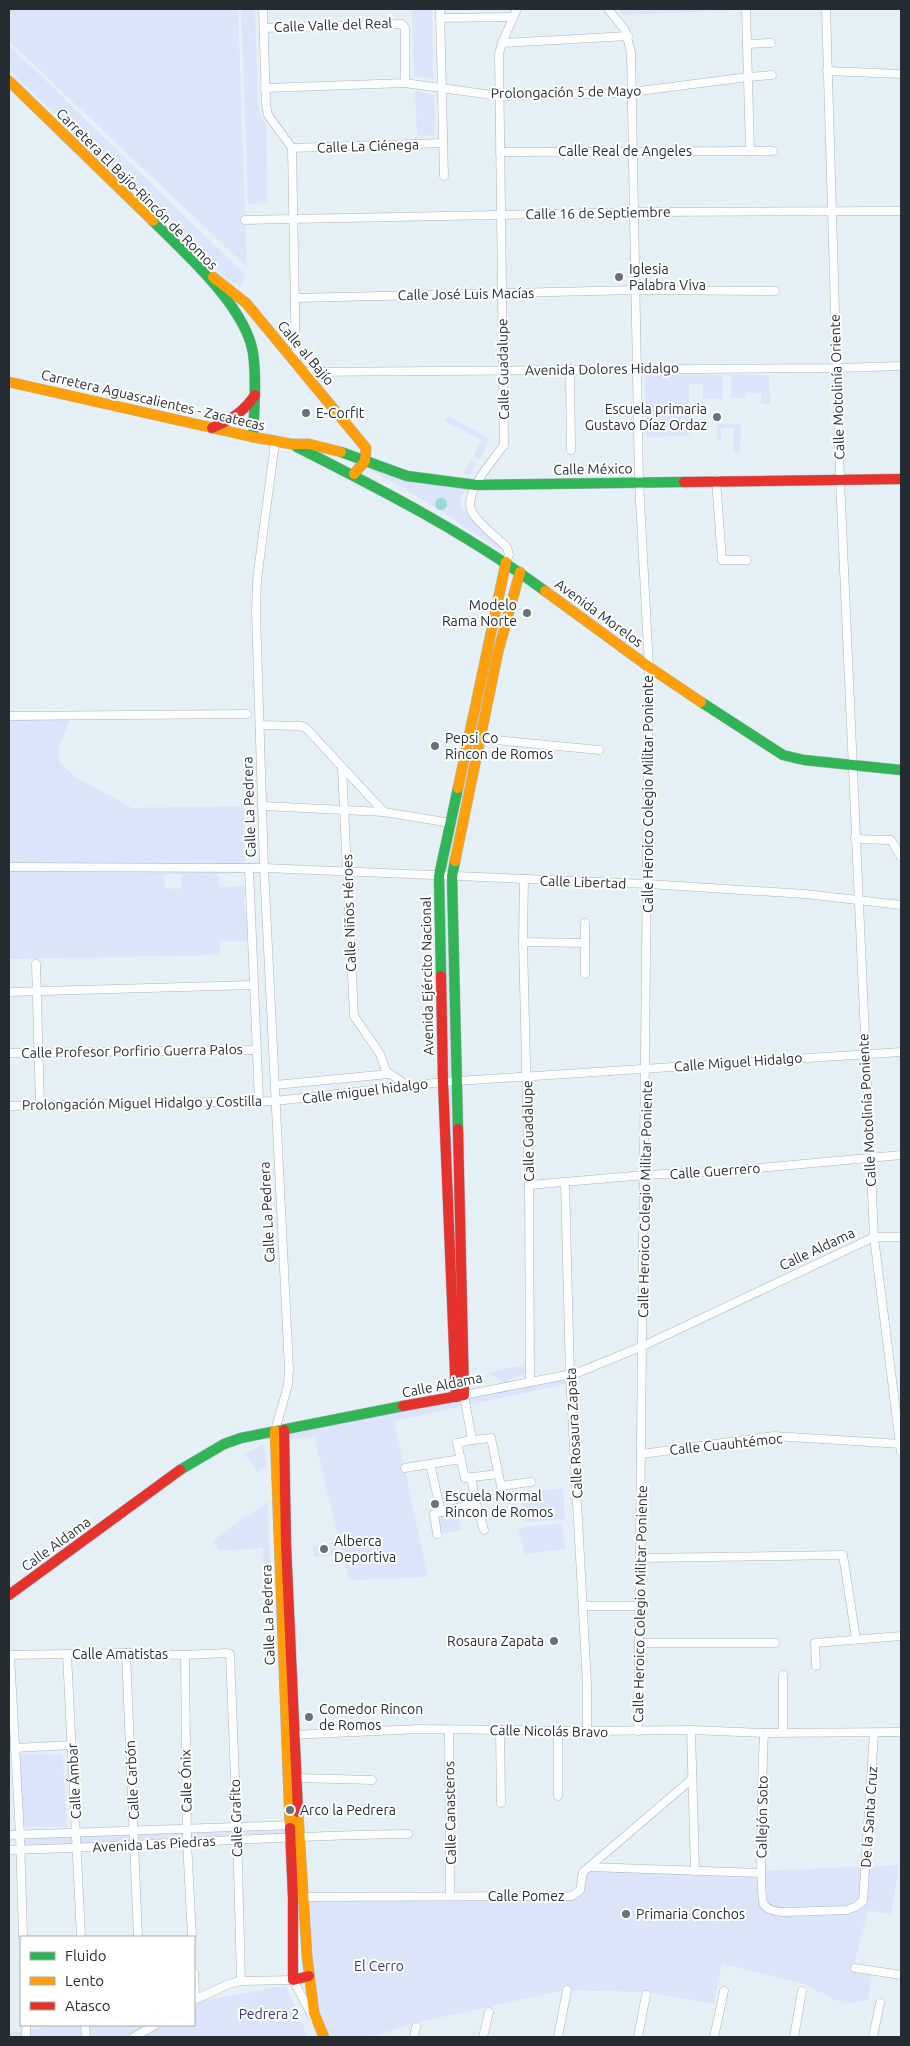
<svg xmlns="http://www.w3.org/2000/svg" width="910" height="2046" font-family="Ubuntu,sans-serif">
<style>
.green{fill:#dbe4f8;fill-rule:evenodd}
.water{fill:#99d8dd}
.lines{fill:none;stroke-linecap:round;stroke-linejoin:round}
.street-casing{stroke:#acb4ba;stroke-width:9}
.fast-casing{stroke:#acb4ba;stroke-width:11}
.slow-casing{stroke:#acb4ba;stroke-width:11}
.jam-casing{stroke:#acb4ba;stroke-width:11}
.street{stroke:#fbfdfe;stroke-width:8}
.fast{stroke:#30b455;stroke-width:10}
.slow{stroke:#ff9f0a;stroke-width:10}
.jam{stroke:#e5322d;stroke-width:10}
.poi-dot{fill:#687177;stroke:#fff;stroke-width:2}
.labels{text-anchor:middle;stroke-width:4;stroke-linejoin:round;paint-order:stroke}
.street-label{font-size:14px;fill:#252d32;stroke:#fff}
.poi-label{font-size:14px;fill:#252d32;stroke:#fff;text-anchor:start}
.park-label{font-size:14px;fill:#343a7f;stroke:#fff}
</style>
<rect width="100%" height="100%" fill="#e5f0f6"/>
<!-- green -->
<g class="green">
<polygon points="9,9 238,9 247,267 9,41"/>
<polygon points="241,9 255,9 258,104 259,111 266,125 267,203 248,204"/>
<polygon points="412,9 432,9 433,78 414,76"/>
<polygon points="619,9 735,9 735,10 624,15"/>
<polygon points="9,45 245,275 241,287 227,279 9,70"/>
<polygon points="415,91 434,95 435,135 417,136"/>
<polygon points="645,375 722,375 722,399 703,399 703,384 689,384 689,408 649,408 648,410 689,410 689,436 646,437"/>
<polygon points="731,375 769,375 770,404 761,404 761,393 746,392 746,398 731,398"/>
<polygon points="448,416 490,439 479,460 473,456 481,440 445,421"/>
<polygon points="717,424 741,424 740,453 734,453 734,428 721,428 721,439 717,439"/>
<polygon points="471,460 476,463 470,475 463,474"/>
<polygon points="367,468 467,487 461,497 461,508 501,547 502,549 500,550 438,509"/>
<polygon points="504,570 510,573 446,876 463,1394 456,1395 440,876"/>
<path d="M9 718H71L59 747V762L74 776 132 808 244 806 245 873 218 874 219 887 245 886V898H243L246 910H244L247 921V941H220V955L9 959ZM181 874 182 888 165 889 164 875Z"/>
<polygon points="524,1365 525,1374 515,1376 505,1383 487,1373"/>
<polygon points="565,1378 566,1384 394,1421 428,1577 349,1580 314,1437 287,1440 285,1432"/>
<polygon points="265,1444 266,1465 258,1472 244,1454"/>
<polygon points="563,1488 565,1519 525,1522 521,1493"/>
<polygon points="268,1501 271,1600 265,1600 263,1548 219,1551 212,1542 246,1515 248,1517"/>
<polygon points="457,1510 462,1530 440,1534 436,1515"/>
<polygon points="561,1523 566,1549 525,1554 518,1528"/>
<polygon points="335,1542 336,1554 314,1557 313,1545"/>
<polygon points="16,1754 63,1755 67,1827 17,1827"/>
<polygon points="285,1830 285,1836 18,1848 18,1838"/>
<path d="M899 1865 891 1914 868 1911 852 1970 872 1975 868 2000 844 2004 804 1984 722 1964 714 2004 647 1992 564 1990 411 2024 371 2037H328C310 2007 311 1937 309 1901L576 1895 588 1866 758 1871Z"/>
<polygon points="286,1986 308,2037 9,2037 9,2033 60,2025 194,2025 194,2002"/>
</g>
<!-- water -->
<circle class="water" cx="441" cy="504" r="6"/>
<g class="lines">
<defs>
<g id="street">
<polyline points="263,9 266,104 268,115 292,148 296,365"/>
<polyline points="440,9 444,176"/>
<polyline points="608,9 625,30 631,52 639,482 649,667 638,1731"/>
<polyline points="746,9 750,151"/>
<polyline points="826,9 840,480 874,1237 901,1452"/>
<polyline points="440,18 513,17"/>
<polyline points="264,28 402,24 405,28 405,83"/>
<polyline points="502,43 628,36"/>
<polyline points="747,44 771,43"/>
<polyline points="827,71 901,74"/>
<polyline points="265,88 405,83 499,96 624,93 748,77 772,75"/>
<polyline points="292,148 443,143"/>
<polyline points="500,152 773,151"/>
<polyline points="245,220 640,212 901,211"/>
<polyline points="295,298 637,290 775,291"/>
<polyline points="570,369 571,450"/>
<polyline points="302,372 836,368 901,366"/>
<polyline points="716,480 722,560 747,560"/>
<path d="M506 562 509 555 507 547C497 538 478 523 472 512 462 494 494 459 504 445L499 54 502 43 517 9"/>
<polyline points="9,716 247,714"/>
<polyline points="260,725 301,726 306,728 384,812"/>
<polyline points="475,738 599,750"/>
<polyline points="342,767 354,1016 380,1054 386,1071 408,1086"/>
<polyline points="263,806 384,812 451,823"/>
<polyline points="855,839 891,840 901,857"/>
<polyline points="9,867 264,868 648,884 805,894 901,905"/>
<polyline points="249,868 259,1101"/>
<polyline points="524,879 523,942 529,1185 530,1382"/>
<polyline points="523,942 585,943"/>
<polyline points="36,964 40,1105"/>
<polyline points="585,974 585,923"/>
<polyline points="9,992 253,985"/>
<polyline points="9,1053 256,1050"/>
<polyline points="275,1085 389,1074"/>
<polyline points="9,1106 275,1101 443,1082 901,1052"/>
<polyline points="565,1183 570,1375 587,1684 587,1731"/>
<polyline points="529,1185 645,1175 728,1171 901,1155"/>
<polyline points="275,1431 288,1385 289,1369 264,868 256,612 257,580 275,442"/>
<polyline points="472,1440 457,1443 465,1478 498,1474"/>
<polyline points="642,1454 774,1436 901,1444"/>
<polyline points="430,1464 441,1512 476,1503 471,1477"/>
<polyline points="405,1468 461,1459"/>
<polyline points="531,1482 501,1486 491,1438 472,1440 464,1395 577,1373 643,1346 874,1237 901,1237"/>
<polyline points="476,1503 484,1530"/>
<polyline points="437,1534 434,1514 441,1512"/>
<polyline points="640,1558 843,1555 856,1639"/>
<polyline points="583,1606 640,1606"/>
<polyline points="639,1643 775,1643"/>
<polyline points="126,1653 138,1937"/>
<polyline points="67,1654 81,1937"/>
<polyline points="185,1655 187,1842 192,1937"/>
<polyline points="816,1666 815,1643 901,1636"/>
<polyline points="449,1730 450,1896"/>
<polyline points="500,1730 501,1803"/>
<polyline points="691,1730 695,1871"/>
<polyline points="558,1731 558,1796"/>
<path d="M764 1733C763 1754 758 1897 764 1905 769 1911 778 1912 785 1912L847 1910 855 1907 863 1901 874 1733"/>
<polyline points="783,1733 783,1675"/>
<polyline points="291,1735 419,1729 587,1731 691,1730 764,1733 901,1732"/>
<polyline points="15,1748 72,1745"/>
<polyline points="297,1778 372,1780"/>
<polyline points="9,1835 294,1825"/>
<path d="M9 1850C142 1847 274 1835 408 1834"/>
<polyline points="589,1867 692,1779"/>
<polyline points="302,1897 572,1896 580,1890 583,1872 589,1867 761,1873"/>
<polyline points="23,1937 20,1835 10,1655 126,1653 185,1655 227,1653 230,1654 237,1828 241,1981"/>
<polyline points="855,1968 901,1975"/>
<polyline points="194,1972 195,1999"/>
<polyline points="194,2000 229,1984 241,1981 293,1980 314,2019"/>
<polyline points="26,2025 26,2037"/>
<polyline points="85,2025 86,2037"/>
<polyline points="134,2037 155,2025"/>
<polyline points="414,2037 416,2027"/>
<polyline points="483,2037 489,2012"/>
<polyline points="558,2037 567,1990"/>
<polyline points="638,2037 646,1995"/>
<polyline points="714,2037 724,1991"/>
<polyline points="794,2037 802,1991"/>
<polyline points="873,2037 880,2003"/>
</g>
<g id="fast">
<path d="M153 221C185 253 246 307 253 353 257 380 254 410 253 437"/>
<path d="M297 447C382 490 468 534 545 591"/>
<polyline points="341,452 407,476 476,485 684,482"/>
<polyline points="701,702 783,755 804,760 901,770"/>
<polyline points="455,861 452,876 458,1129"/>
<polyline points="441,976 439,876 458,788"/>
<polyline points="180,1470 224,1444 241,1438 403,1406"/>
</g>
<g id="slow">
<polyline points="9,81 153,221"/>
<polyline points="213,277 246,303 366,448 365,461 354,474"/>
<polyline points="9,382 253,437 291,444 309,444 341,452"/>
<polyline points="545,591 649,667 701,702"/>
<polyline points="458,788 506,562"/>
<polyline points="455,861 498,652 520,572"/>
<polyline points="275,1431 290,1828"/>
<polyline points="298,1812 307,1956 314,2013 324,2037"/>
</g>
<g id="jam">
<path d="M212 428C230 420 244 412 255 395"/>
<polyline points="684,482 901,479"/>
<polyline points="441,976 443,1082 456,1397"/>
<polyline points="403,1406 464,1395 458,1129"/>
<polyline points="284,1430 286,1545 298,1812"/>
<polyline points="9,1595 180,1470"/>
<polyline points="290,1828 293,1898 293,1980 309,1976"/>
</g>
</defs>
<!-- street casing -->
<use href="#street" class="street-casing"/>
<!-- fast casing -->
<use href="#fast" class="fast-casing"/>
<!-- slow casing -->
<use href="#slow" class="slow-casing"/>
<!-- jam casing -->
<use href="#jam" class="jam-casing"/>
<!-- street -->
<use href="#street" class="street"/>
<!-- fast -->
<use href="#fast" class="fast"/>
<!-- slow -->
<use href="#slow" class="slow"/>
<!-- jam -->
<use href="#jam" class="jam"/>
</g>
<!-- markers -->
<g class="poi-dot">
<circle cx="619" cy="277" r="5"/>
<circle cx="306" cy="413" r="5"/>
<circle cx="717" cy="417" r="5"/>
<circle cx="527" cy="613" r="5"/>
<circle cx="435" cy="746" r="5"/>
<circle cx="435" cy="1504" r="5"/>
<circle cx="324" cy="1549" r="5"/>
<circle cx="554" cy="1641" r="5"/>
<circle cx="309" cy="1717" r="5"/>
<circle cx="290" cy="1810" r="5"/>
<circle cx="626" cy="1914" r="5"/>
</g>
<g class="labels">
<!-- street labels -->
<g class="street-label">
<text transform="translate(333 25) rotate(-2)" y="5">Calle Valle del Real</text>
<text transform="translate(566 92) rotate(-1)" y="5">Prolongación 5 de Mayo</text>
<text transform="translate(368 146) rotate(-2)" y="5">Calle La Ciénega</text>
<text x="625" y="156">Calle Real de Angeles</text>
<text transform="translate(137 189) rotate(45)" y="5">Carretera El Bajío-Rincón de Romos</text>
<text transform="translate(598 213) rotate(-1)" y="5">Calle 16 de Septiembre</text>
<text transform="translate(466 294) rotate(-1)" y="5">Calle José Luis Macías</text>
<text transform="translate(306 353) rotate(50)" y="5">Calle al Bajío</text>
<text transform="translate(503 369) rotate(-91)" y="5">Calle Guadalupe</text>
<text transform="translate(602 369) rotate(-1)" y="5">Avenida Dolores Hidalgo</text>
<text transform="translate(837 387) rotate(-92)" y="5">Calle Motolinía Oriente</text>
<text transform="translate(153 400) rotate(13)" y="5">Carretera Aguascalientes - Zacatecas</text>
<text transform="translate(593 469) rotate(-1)" y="5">Calle México</text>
<text transform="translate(599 613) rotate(36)" y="5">Avenida Morelos</text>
<text transform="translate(648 794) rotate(-90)" y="5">Calle Heroico Colegio Militar Poniente</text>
<text transform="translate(249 807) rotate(-92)" y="5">Calle La Pedrera</text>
<text transform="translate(583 882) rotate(2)" y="5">Calle Libertad</text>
<text transform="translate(349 913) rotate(-92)" y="5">Calle Niños Héroes</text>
<text transform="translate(427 976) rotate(-91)" y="5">Avenida Ejército Nacional</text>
<text transform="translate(132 1051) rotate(-1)" y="5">Calle Profesor Porfirio Guerra Palos</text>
<text transform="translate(738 1062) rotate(-4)" y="5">Calle Miguel Hidalgo</text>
<text transform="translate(365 1091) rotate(-7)" y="5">Calle miguel hidalgo</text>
<text transform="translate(142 1103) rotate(-1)" y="5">Prolongación Miguel Hidalgo y Costilla</text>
<text transform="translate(867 1110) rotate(-93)" y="5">Calle Motolinía Poniente</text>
<text transform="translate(528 1131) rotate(-91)" y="5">Calle Guadalupe</text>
<text transform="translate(715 1171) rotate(-4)" y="5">Calle Guerrero</text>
<text transform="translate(645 1199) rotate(-89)" y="5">Calle Heroico Colegio Militar Poniente</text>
<text transform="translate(267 1212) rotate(-93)" y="5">Calle La Pedrera</text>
<text transform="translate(817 1249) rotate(-25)" y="5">Calle Aldama</text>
<text transform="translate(442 1385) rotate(-11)" y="5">Calle Aldama</text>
<text transform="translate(574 1433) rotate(-93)" y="5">Calle Rosaura Zapata</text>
<text transform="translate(726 1444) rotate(-6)" y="5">Calle Cuauhtémoc</text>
<text transform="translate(56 1544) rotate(-36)" y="5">Calle Aldama</text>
<text transform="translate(640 1604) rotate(-89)" y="5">Calle Heroico Colegio Militar Poniente</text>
<text transform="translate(268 1615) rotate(-92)" y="5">Calle La Pedrera</text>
<text x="120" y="1659">Calle Amatistas</text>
<text transform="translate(549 1731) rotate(1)" y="5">Calle Nicolás Bravo</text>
<text transform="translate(132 1780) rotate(-93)" y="5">Calle Carbón</text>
<text transform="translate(74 1781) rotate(-93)" y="5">Calle Ámbar</text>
<text transform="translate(186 1781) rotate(-91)" y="5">Calle Ónix</text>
<text transform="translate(450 1813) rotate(-91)" y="5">Calle Canasteros</text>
<text transform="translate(762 1817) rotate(-89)" y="5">Callejón Soto</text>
<text transform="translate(869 1817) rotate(-86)" y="5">De la Santa Cruz</text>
<text transform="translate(236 1818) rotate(-92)" y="5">Calle Grafito</text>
<text transform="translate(154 1844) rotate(-3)" y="5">Avenida Las Piedras</text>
<text x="526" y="1901">Calle Pomez</text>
</g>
<!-- poi labels -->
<g class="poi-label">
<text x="629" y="274">Iglesia<tspan x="629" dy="16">Palabra Viva</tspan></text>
<text x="707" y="414" text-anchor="end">Escuela primaria<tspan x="707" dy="16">Gustavo Díaz Ordaz</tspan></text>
<text x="316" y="418">E-Corfit</text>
<text x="517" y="610" text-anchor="end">Modelo<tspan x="517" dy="16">Rama Norte</tspan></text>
<text x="445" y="743">Pepsi Co<tspan x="445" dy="16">Rincon de Romos</tspan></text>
<text x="445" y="1501">Escuela Normal<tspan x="445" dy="16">Rincon de Romos</tspan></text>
<text x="334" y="1546">Alberca<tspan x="334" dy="16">Deportiva</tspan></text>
<text x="544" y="1646" text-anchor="end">Rosaura Zapata</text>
<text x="319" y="1714">Comedor Rincon<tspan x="319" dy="16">de Romos</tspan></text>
<text x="300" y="1815">Arco la Pedrera</text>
<text x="636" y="1919">Primaria Conchos</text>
</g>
<!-- park labels -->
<g class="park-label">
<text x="379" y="1971">El Cerro</text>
<text x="269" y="2019">Pedrera 2</text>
</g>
</g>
<!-- border -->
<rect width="910" height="2046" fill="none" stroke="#252d32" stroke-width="20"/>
<!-- legend -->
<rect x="20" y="1936" width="175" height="90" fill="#ffffff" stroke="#a8abad"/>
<rect x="30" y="1952" width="25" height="8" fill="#30b455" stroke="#a8abad"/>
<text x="65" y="1961" font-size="15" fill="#252d32">Fluido</text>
<rect x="30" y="1977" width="25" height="8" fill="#ff9f0a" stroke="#a8abad"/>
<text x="65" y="1986" font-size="15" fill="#252d32">Lento</text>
<rect x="30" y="2002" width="25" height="8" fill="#e5322d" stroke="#a8abad"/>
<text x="65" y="2011" font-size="15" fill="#252d32">Atasco</text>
</svg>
